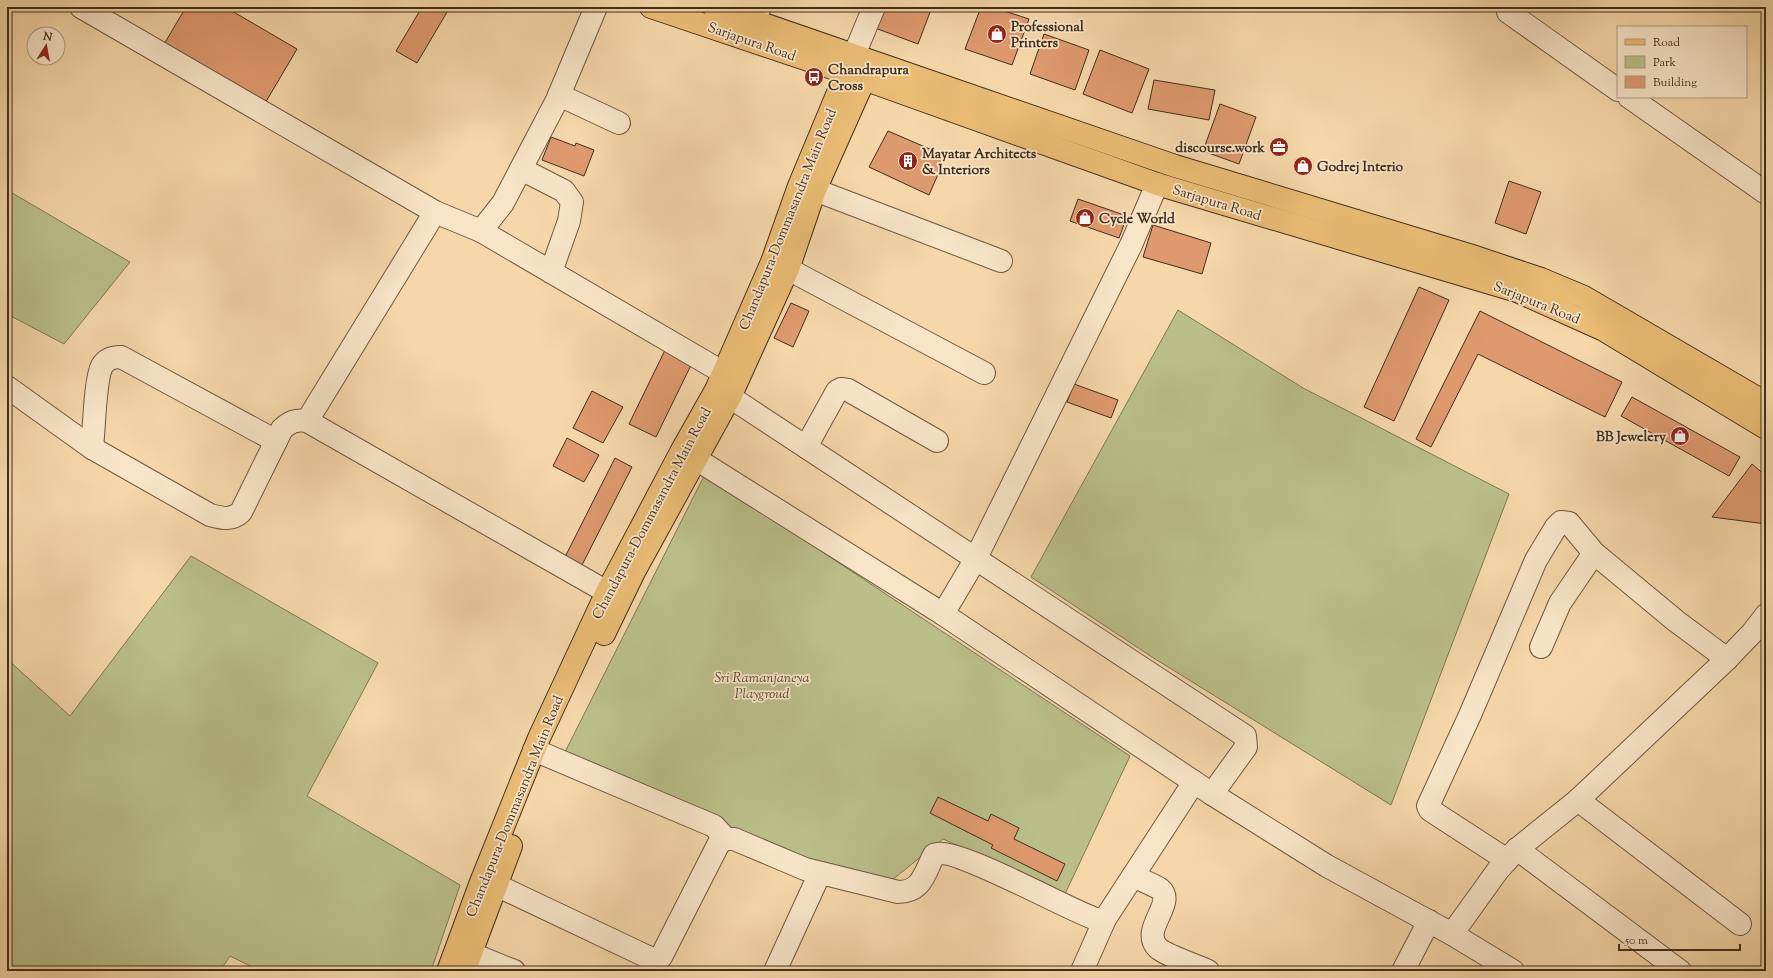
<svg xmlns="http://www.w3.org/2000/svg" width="1773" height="978" font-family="'Sorts Mill Goudy',serif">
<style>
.green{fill:#babf8a;stroke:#7e7654}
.building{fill:#df996f;stroke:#412e1d}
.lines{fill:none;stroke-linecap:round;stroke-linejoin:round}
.minor-casing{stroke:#6e5840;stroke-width:24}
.major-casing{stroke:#412e1d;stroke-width:24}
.minor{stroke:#f8e5c7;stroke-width:22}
.major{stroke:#eabc74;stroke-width:22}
.labels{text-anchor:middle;stroke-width:3.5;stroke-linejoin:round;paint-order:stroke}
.poi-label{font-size:14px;font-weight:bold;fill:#412e1d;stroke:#f8e5c7;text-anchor:start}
.street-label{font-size:14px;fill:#412e1d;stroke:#f8e5c7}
.park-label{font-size:14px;font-style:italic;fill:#594b33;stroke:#f8e5c7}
</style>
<rect width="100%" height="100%" fill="#f5d7a9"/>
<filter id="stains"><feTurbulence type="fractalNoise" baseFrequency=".005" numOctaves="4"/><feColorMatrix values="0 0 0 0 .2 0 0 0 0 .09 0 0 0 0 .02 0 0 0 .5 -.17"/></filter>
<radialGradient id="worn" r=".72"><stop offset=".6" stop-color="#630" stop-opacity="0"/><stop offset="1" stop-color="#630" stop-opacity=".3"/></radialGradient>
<!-- green -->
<g class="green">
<polygon points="7,190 130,262 64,344 7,314"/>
<polygon points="1178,310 1303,388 1509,494 1391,805 1152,657 1031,577"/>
<polygon points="705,474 1130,756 1065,894 943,839 892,880 793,859 563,756"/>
<polygon points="191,556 378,663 307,796 460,885 431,971 260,971 230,956 220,971 7,971 7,659 70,716"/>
</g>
<!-- building -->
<g class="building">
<polygon points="186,7 225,7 297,49 264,105 163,46"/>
<polygon points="422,7 450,7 417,63 396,51"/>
<polygon points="883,7 932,7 918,44 875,28"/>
<polygon points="981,7 992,7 1029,19 1012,65 965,49"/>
<polygon points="1044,34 1089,50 1075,90 1030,74"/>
<polygon points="1100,50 1149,69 1132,113 1083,94"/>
<polygon points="1154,80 1215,90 1209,120 1148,109"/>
<polygon points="1220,104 1256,117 1239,164 1203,151"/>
<polygon points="888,131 946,156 929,195 869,167"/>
<polygon points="551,137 575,146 576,143 594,150 584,176 542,160"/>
<polygon points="1509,181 1541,192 1526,234 1495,223"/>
<polygon points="1078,199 1127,216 1119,238 1070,221"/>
<polygon points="1153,225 1211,243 1202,274 1143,257"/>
<polygon points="1419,287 1449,300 1394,421 1364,407"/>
<polygon points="791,303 809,311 793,347 774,338"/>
<polygon points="1480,311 1622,382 1605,417 1478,354 1431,447 1416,439"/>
<polygon points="667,346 694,359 656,437 629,424"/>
<polygon points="1074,384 1118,400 1111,418 1067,402"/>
<polygon points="592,391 623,407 603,443 573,428"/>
<polygon points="1632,397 1740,457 1729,476 1621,416"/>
<polygon points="567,438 599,455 584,482 553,466"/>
<polygon points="615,458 632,467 582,565 565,557"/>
<polygon points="1752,464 1766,476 1766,524 1712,517"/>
<polygon points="938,797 988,821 991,814 1019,828 1014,839 1065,864 1057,881 991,848 993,845 930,813"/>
</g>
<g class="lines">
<defs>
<g id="minor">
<polyline points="81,7 435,212 481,231 724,373"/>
<polyline points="1508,12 1618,90"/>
<polyline points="754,20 760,7"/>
<polyline points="854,55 874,7"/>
<polyline points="559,95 619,123"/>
<polyline points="1629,97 1766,193"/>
<polyline points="521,169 564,191 572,202 569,221 551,272"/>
<polyline points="815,190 1001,261"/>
<polyline points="481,231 503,203 557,100 596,7"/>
<polyline points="788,269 984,373"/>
<path d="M7 387 92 448 210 515C222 518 231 521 241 512L282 429C290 422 296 419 307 421L607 592"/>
<polyline points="730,397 1245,736 1246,747 1212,794"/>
<polyline points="307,421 435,212"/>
<polyline points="806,447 837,391 841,389 848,390 937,441"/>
<path d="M92 448C94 431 95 379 102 366 106 359 113 357 121 357L276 441"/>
<polyline points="696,459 943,614 1212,794 1327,866 1452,934 1513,971"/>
<polyline points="943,614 975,560 1131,245 1157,184"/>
<polyline points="1541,647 1560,603 1594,553"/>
<path d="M534 750 714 826 726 839H734L805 869 898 892C922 892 924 874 934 855 952 844 1070 911 1096 919H1105L1194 782"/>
<polyline points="1578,800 1740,924"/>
<polyline points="1517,849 1680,971"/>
<polyline points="1507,860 1430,810 1428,806 1470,715 1536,560 1556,527 1561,522 1569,523 1594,553 1676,621 1727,659"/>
<path d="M1133 876C1141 880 1152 884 1160 889 1177 903 1139 930 1158 948 1165 955 1198 966 1208 971"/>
<polyline points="496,885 650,958 656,959 661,957 719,843 726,839"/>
<polyline points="1452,934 1498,870 1517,849 1578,800 1727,659 1752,633 1766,615"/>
<polyline points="457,948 514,971"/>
<polyline points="775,971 820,873"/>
<polyline points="1082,971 1105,919"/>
<polyline points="1403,971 1429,921"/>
</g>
<g id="major">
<polyline points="651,7 847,73 1157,184 1517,291 1604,330 1766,428"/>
<polyline points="714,7 1175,166 1469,255 1541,279 1584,297 1766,403"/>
<polyline points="604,634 634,572 730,397 788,269 815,190 864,80 868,66"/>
<polyline points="468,961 511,846"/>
<polyline points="448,971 481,882 539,738 607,592 681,452 716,390 772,262 799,186 852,59"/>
</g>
</defs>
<!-- minor casing -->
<use href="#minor" class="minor-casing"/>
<!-- major casing -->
<use href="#major" class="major-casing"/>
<!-- minor -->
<use href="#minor" class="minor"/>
<!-- major -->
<use href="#major" class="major"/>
</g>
<!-- icons -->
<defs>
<symbol id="shop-disc" viewBox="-11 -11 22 22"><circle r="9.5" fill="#8f2418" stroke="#f8e5c7"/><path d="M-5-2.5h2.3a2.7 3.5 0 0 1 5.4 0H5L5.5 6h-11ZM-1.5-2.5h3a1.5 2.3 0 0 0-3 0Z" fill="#fff"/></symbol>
<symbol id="bus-disc" viewBox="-11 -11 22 22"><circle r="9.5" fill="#8f2418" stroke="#f8e5c7"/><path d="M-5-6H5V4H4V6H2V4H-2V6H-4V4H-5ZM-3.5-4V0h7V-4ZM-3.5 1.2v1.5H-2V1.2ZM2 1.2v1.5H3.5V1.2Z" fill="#fff"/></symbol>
<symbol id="office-disc" viewBox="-11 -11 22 22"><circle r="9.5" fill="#8f2418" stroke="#f8e5c7"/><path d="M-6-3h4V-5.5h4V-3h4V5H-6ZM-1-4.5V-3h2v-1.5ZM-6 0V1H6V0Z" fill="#fff"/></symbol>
<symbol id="building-disc" viewBox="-11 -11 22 22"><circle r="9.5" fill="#8f2418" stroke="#f8e5c7"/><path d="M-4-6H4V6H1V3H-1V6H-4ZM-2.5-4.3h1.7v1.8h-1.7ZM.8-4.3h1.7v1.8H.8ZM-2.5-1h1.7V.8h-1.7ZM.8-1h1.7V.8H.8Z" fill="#fff"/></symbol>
</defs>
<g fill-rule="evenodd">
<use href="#shop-disc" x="986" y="23" width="22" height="22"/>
<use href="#bus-disc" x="803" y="66" width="22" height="22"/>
<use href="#office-disc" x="1268" y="136" width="22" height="22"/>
<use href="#building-disc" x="897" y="150" width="22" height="22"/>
<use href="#shop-disc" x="1292" y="155" width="22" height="22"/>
<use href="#shop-disc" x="1074" y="207" width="22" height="22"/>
<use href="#shop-disc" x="1669" y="425" width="22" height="22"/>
</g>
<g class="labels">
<!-- poi labels -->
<g class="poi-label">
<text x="1011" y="31">Professional<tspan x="1011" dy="16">Printers</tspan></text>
<text x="828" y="74">Chandrapura<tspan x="828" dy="16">Cross</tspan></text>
<text x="1265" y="152" text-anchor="end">discourse.work</text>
<text x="922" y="158">Mayatar Architects<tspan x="922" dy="16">&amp; Interiors</tspan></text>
<text x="1317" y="171">Godrej Interio</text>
<text x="1099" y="223">Cycle World</text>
<text x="1666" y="441" text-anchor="end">BB Jewelery</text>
</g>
<!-- street labels -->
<g class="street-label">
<text transform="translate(752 41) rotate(19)" y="5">Sarjapura Road</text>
<text transform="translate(1217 202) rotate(17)" y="5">Sarjapura Road</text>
<text transform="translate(787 219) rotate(-68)" y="5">Chandapura-Dommasandra Main Road</text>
<text transform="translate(1537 302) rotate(22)" y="5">Sarjapura Road</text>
<text transform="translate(651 513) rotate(-62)" y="5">Chandapura-Dommasandra Main Road</text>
<text transform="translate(514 806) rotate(-68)" y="5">Chandapura-Dommasandra Main Road</text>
</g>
<!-- park labels -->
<g class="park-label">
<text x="762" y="682">Sri Ramanjaneya<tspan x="762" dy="16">Playgroud</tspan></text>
</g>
</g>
<!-- margin -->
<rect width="1773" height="978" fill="none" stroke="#f5d7a9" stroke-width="24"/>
<rect x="8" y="8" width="1757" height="962" fill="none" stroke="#412e1d" stroke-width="2"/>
<rect x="12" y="12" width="1749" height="954" fill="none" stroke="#412e1d"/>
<!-- legend -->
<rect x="1617" y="26" width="130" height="72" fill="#f8e5c7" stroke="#af9c83"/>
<rect x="1625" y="39" width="20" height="6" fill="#eabc74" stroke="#af9c83"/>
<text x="1653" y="46" font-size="12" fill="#412e1d">Road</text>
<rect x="1625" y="56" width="20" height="12" fill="#babf8a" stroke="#af9c83"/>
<text x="1653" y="66" font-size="12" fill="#412e1d">Park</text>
<rect x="1625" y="76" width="20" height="12" fill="#df996f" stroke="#af9c83"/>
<text x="1653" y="86" font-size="12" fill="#412e1d">Building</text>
<!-- north arrow -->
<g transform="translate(46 46) rotate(11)"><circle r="19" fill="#f8e5c7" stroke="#af9c83"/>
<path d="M0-3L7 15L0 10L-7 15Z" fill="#8f2418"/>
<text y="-6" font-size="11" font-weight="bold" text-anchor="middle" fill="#412e1d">N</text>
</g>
<!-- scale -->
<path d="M1619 944v6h121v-6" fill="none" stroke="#412e1d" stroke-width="2"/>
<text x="1625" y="944" font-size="12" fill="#412e1d" stroke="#f8e5c7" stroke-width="3" paint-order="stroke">50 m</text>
<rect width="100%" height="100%" filter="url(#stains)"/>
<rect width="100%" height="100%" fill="url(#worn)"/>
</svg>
